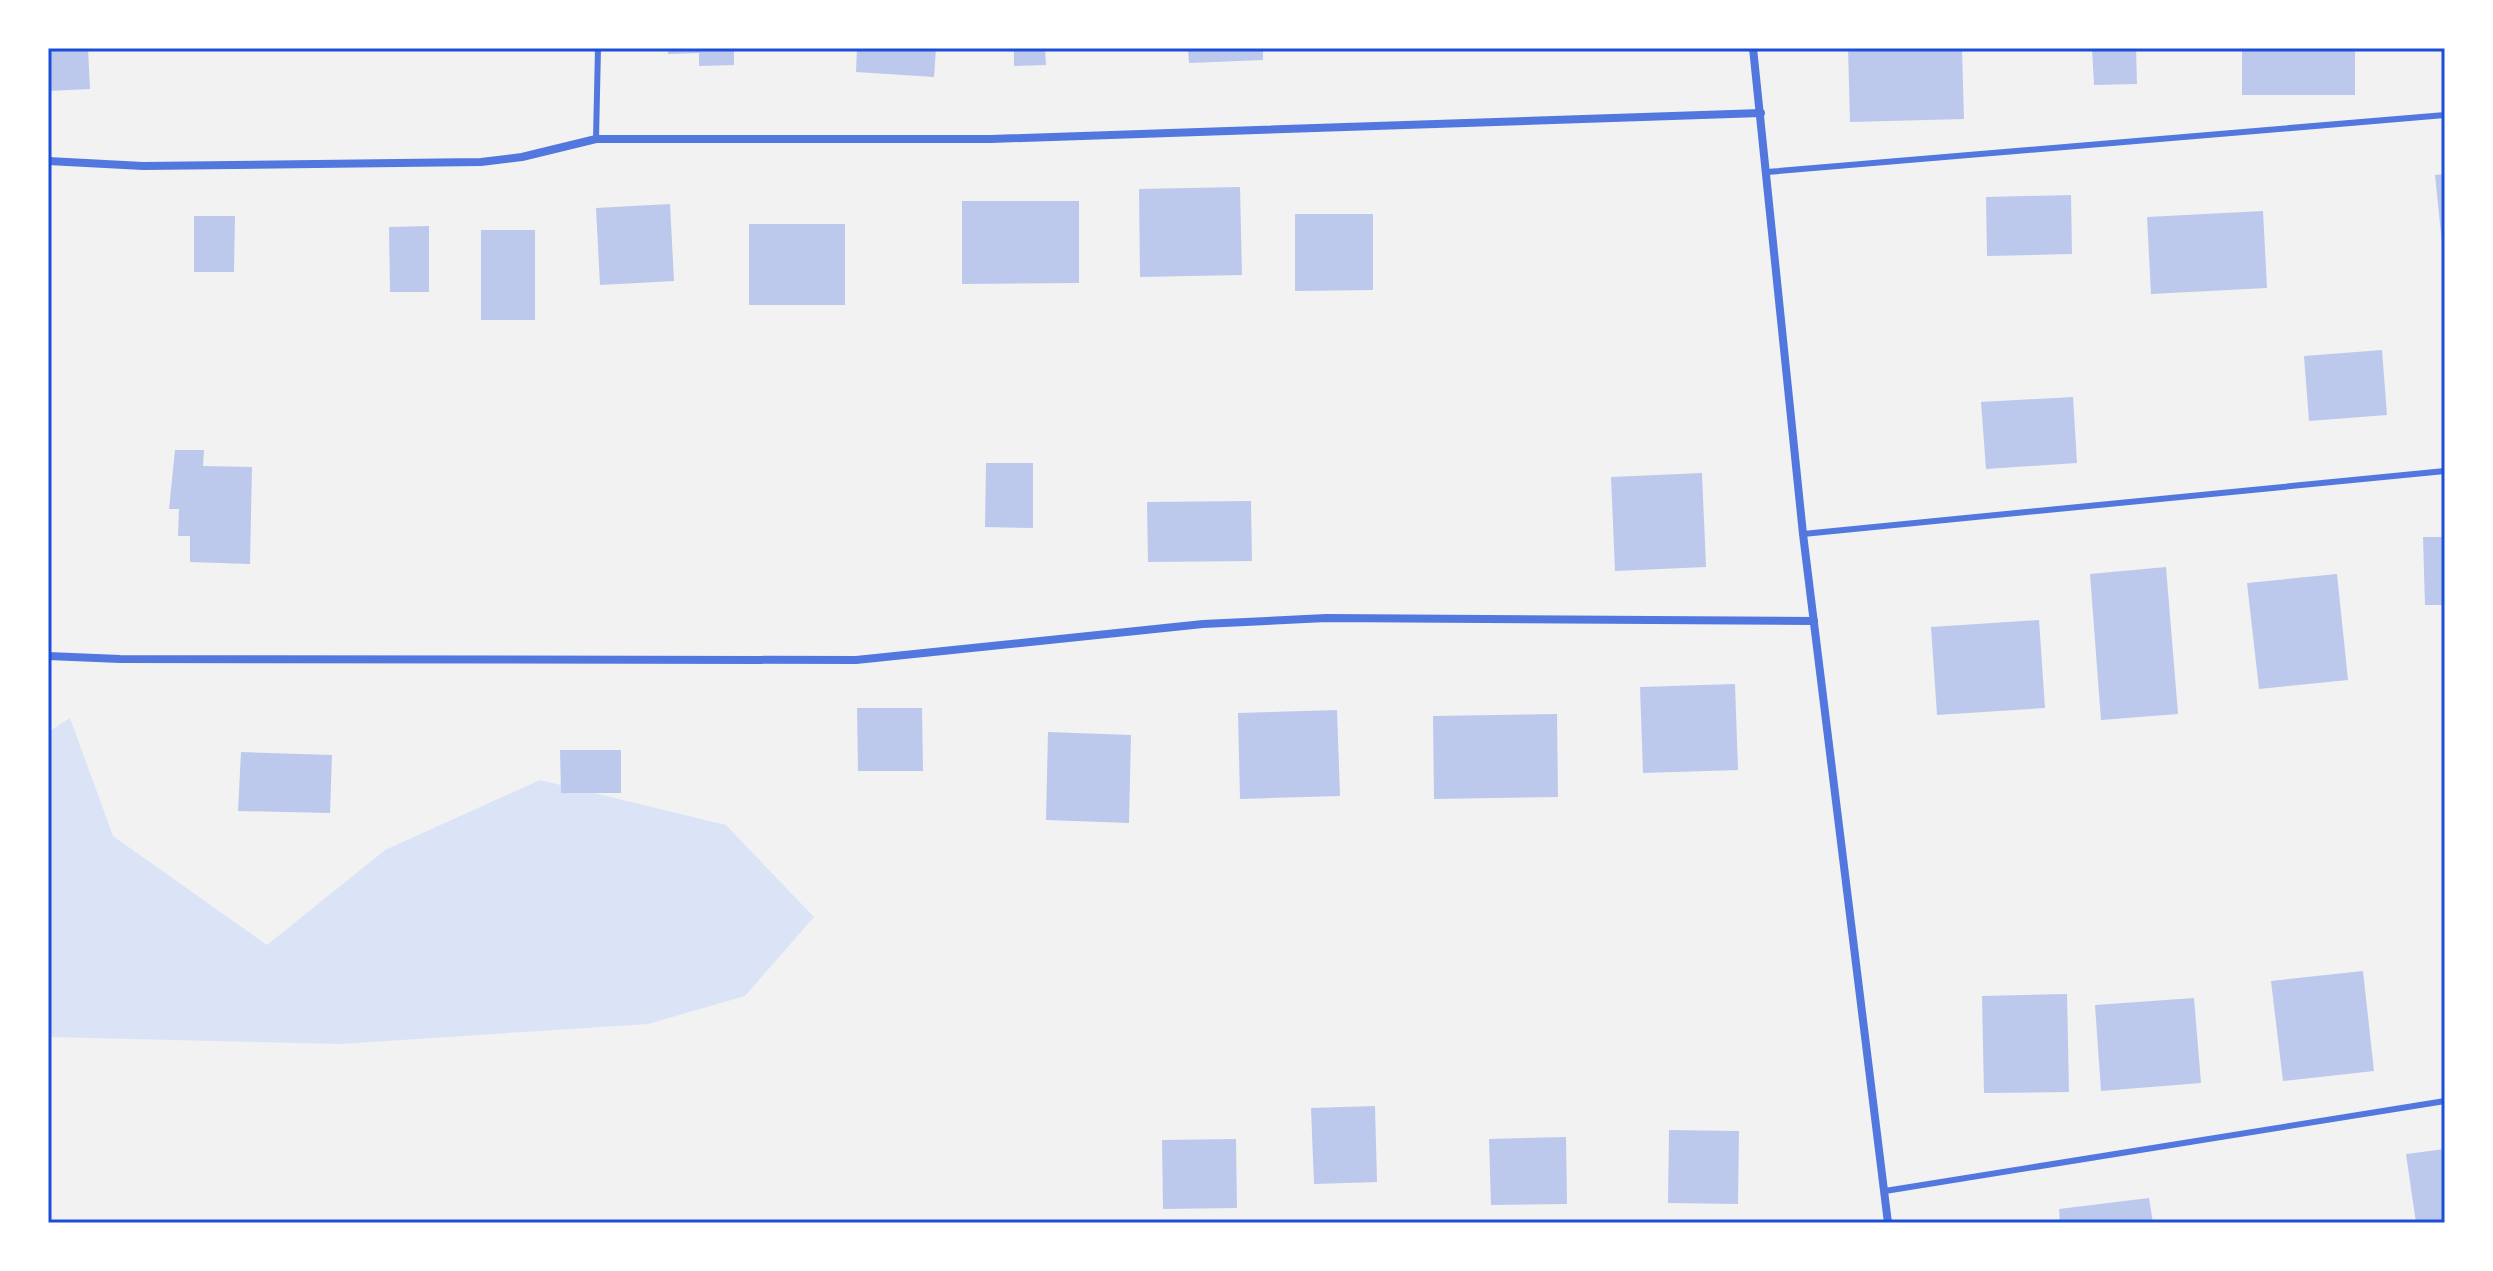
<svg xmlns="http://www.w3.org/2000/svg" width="2493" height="1271" font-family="'Alegreya Sans',sans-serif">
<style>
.green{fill:#dbe4f7}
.building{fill:#bdc9ec}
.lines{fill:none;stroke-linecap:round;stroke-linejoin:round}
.service{stroke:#5277de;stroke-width:6}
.minor{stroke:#5277de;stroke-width:8}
.neatline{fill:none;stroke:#1d4ed8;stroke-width:3}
</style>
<rect width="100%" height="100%" fill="#f2f2f2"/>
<!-- green -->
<polygon class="green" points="70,718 113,836 267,945 385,850 540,780 726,825 814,917 745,996 648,1024 340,1044 48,1037 48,732"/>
<!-- building -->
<g class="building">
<polygon points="48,48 88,48 90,89 48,91"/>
<polygon points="668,48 734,48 734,65 699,66 699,53 668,54"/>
<polygon points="857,48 936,48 934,77 856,72"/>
<polygon points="1014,48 1045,48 1046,65 1014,66"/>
<polygon points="1188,48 1263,48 1263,60 1189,63"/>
<polygon points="1848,48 1962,48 1964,119 1850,122"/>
<polygon points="2092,48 2136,48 2137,84 2094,85"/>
<rect x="2242" y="48" width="113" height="47"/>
<polygon points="2445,174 2445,253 2443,253 2435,175"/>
<polygon points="1240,187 1242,275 1140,277 1139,189"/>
<polygon points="2071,195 2072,254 1987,256 1986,197"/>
<polygon points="962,201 1079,201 1079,283 962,284"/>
<polygon points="670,204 674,281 600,285 596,208"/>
<polygon points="2263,211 2267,288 2151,294 2147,217"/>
<polygon points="1295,214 1373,214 1373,290 1295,291"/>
<polygon points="194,216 235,216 234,272 194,272"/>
<rect x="749" y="224" width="96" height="81"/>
<polygon points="429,226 429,292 390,292 389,227"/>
<rect x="481" y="230" width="54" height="90"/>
<polygon points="2382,350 2387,415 2309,421 2304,356"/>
<polygon points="2073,397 2077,463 1986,469 1981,402"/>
<polygon points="175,450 204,450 203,466 252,467 250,564 190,562 190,536 178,536 179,509 169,509"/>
<polygon points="986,463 1033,463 1033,528 985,527"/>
<polygon points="1702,473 1706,567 1615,571 1611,477"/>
<polygon points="1251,501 1252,561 1148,562 1147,502"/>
<polygon points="2423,537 2445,537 2445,605 2425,605"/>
<polygon points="2166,567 2178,714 2101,720 2090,574"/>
<polygon points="2337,574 2348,680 2259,689 2247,583"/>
<polygon points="2039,620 2045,708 1937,715 1931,627"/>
<polygon points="1735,684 1738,770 1643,773 1640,687"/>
<polygon points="857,708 922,708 923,771 858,771"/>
<polygon points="1337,710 1340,796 1240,799 1238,713"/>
<polygon points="1557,714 1558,797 1434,799 1433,716"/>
<polygon points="1048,732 1131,735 1129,823 1046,820"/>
<polygon points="560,750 621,750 621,793 561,793"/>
<polygon points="241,752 332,755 330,813 238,811"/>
<polygon points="2363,971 2374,1071 2283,1081 2271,981"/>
<polygon points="2067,994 2069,1092 1984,1093 1982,996"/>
<polygon points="2194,998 2201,1083 2101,1091 2095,1005"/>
<polygon points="1375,1106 1377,1182 1314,1184 1311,1108"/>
<polygon points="1669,1130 1739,1131 1738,1204 1668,1203"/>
<polygon points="1566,1137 1567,1204 1491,1205 1489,1139"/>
<polygon points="1236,1139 1237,1208 1163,1209 1162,1140"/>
<polygon points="2445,1149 2445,1223 2416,1223 2406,1154"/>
<polygon points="2149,1198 2153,1223 2060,1223 2059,1209"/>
</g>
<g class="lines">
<!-- service -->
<g class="service">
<polyline points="596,139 598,48"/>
<polyline points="1767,172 2445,115"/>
<polyline points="1803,534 2445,471"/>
<polyline points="1885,1191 2445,1101"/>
</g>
<!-- minor -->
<g class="minor">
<polyline points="1753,48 1803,534 1888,1223"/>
<polyline points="48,161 143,166 481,162 522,157 596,139 991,139 1761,113"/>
<polyline points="48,656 120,659 856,660 1203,624 1326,618 1814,621"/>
</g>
</g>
<!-- border -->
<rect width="2493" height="1271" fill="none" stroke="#ffffff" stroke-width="100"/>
<rect x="50" y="50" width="2393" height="1171" class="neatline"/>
</svg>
